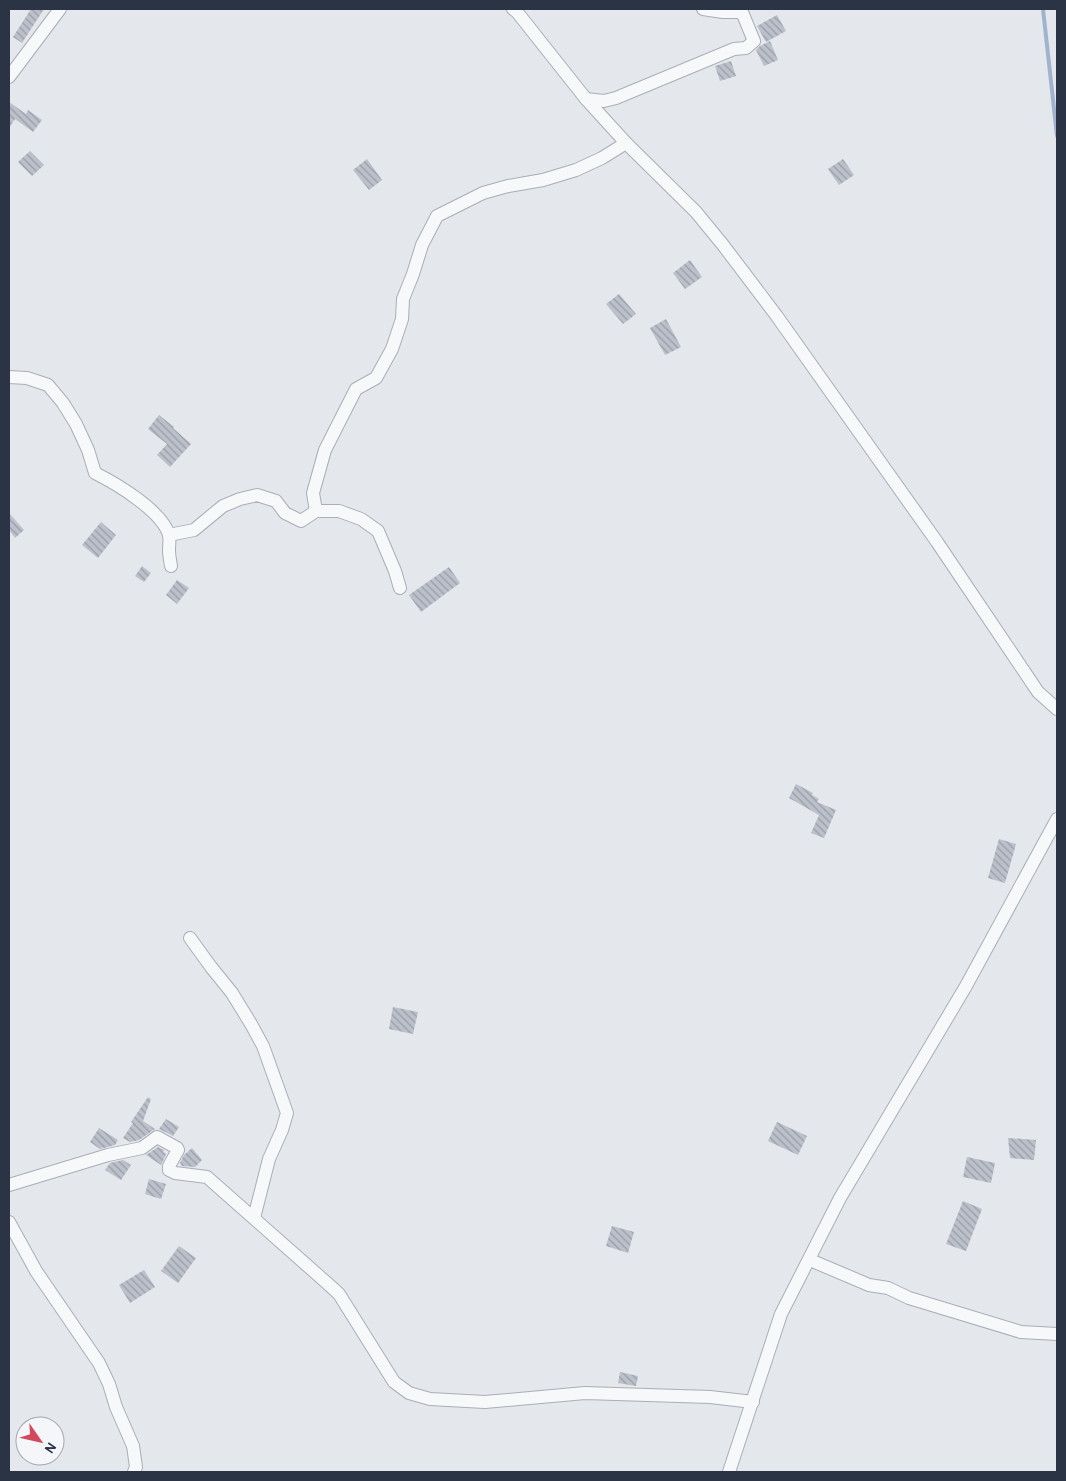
<svg xmlns="http://www.w3.org/2000/svg" width="1066" height="1481" font-family="Karla,sans-serif">
<style>
.lines{fill:none;stroke-linecap:round;stroke-linejoin:round}
.stream{stroke:#9fb4cc;stroke-width:4}
.building{fill:url(#building-back-hatch)}
.minor-casing{stroke:#a9aeb7;stroke-width:14}
.minor{stroke:#f7f8fa;stroke-width:12}
</style>
<defs>
<pattern id="building-back-hatch" width="6" height="6" patternUnits="userSpaceOnUse" patternTransform="scale(1.25)"><rect width="6" height="6" fill="#bbc0ca"/><path d="M-1 5l2 2M0 0l6 6M5-1l2 2" fill="none" stroke="#989da6"/></pattern>
</defs>
<rect width="100%" height="100%" fill="#e4e7ec"/>
<g class="lines">
<!-- stream -->
<polyline class="stream" points="1043,9 1057,136"/>
</g>
<!-- building -->
<g class="building">
<polygon points="31,9 44,9 22,43 13,37"/>
<polygon points="777,15 786,31 766,42 757,26"/>
<polygon points="770,41 778,60 764,66 756,50 760,46"/>
<polygon points="731,61 736,76 720,81 715,66"/>
<polygon points="9,102 26,114 28,110 42,120 33,132 15,119 9,128"/>
<polygon points="30,151 44,165 32,176 18,162"/>
<polygon points="367,159 382,180 369,190 353,170"/>
<polygon points="843,159 854,175 839,185 828,169"/>
<polygon points="690,260 702,277 685,289 673,273"/>
<polygon points="619,294 636,314 623,324 606,304"/>
<polygon points="666,319 681,347 665,355 650,328"/>
<polygon points="159,415 174,427 173,428 191,444 170,467 157,455 167,444 148,429"/>
<polygon points="9,513 24,530 15,538 9,530"/>
<polygon points="101,522 116,535 98,558 82,545"/>
<polygon points="142,566 151,573 144,582 135,576"/>
<polygon points="449,567 460,583 421,612 409,595"/>
<polygon points="177,580 189,588 177,604 166,595"/>
<polygon points="796,784 813,793 812,795 819,799 817,802 836,810 824,838 811,833 819,815 789,798"/>
<polygon points="999,839 1016,844 1005,883 988,878"/>
<polygon points="393,1007 418,1012 413,1034 389,1029"/>
<polygon points="148,1097 151,1099 143,1121 155,1129 139,1140 130,1142 123,1138 133,1123 131,1122"/>
<polygon points="166,1119 179,1127 173,1136 159,1129"/>
<polygon points="777,1122 807,1136 798,1155 768,1141"/>
<polygon points="99,1128 118,1140 115,1145 100,1149 90,1142"/>
<polygon points="1008,1138 1036,1140 1034,1160 1010,1158"/>
<polygon points="158,1147 164,1150 163,1152 166,1154 161,1165 146,1155"/>
<polygon points="192,1148 202,1160 195,1167 182,1166 180,1163 184,1155"/>
<polygon points="967,1157 995,1163 991,1183 963,1177"/>
<polygon points="123,1160 131,1165 121,1180 105,1170 110,1163"/>
<polygon points="149,1179 166,1184 161,1199 145,1194"/>
<polygon points="963,1201 982,1209 966,1251 946,1244"/>
<polygon points="612,1226 634,1232 628,1253 606,1246"/>
<polygon points="179,1246 196,1258 178,1283 161,1271"/>
<polygon points="144,1270 155,1287 130,1303 119,1285"/>
<polygon points="620,1372 638,1376 636,1386 618,1383"/>
</g>
<g class="lines">
<defs>
<g id="minor">
<polyline points="513,9 517,12 586,99 626,143 696,212 723,245 776,315 937,542 1038,692 1057,709"/>
<polyline points="9,77 60,9"/>
<polyline points="586,99 604,101 616,98 734,49 746,48 754,41 742,12 723,12 703,9"/>
<path d="M9 377 27 378 48 385 63 403 76 424 88 450 95 473C117 484 162 511 169 535 170 539 169 545 169 550 169 555 170 560 171 566"/>
<polyline points="316,511 313,493 325,450 356,389 376,378 392,349 402,319 403,299 413,274 422,245 437,216 483,193 508,186 543,180 576,170 602,158 626,143"/>
<polyline points="169,535 194,530 223,506 240,499 257,495 276,501 285,513 301,521 316,511 339,511 361,519 378,531 395,571 400,588"/>
<polyline points="190,938 211,967 232,993 251,1024 263,1046 287,1113 282,1130 269,1159 254,1218"/>
<polyline points="9,1185 108,1155 142,1148 157,1137 177,1148 178,1150 169,1166 169,1170 175,1173 207,1177 327,1283 339,1294 394,1382 409,1393 430,1399 485,1402 585,1393 710,1397 753,1402"/>
<polyline points="9,1222 36,1271 99,1363 109,1384 116,1407 133,1446 136,1467 134,1472"/>
<polyline points="810,1260 869,1285 888,1288 909,1298 1021,1332 1057,1334"/>
<polyline points="729,1472 781,1314 840,1198 966,986 1057,819"/>
</g>
</defs>
<!-- minor casing -->
<use href="#minor" class="minor-casing"/>
<!-- minor -->
<use href="#minor" class="minor"/>
</g>
<!-- border -->
<rect width="1066" height="1481" fill="none" stroke="#2b3445" stroke-width="20"/>
<!-- north arrow -->
<g transform="translate(40 1441) rotate(124)"><circle r="24" fill="#f4f6f9" stroke="#a4a8b1"/>
<path d="M0-4L9 19L0 12L-9 19Z" fill="#d1495b"/>
<text y="-8" font-size="14" font-weight="bold" text-anchor="middle" fill="#2b3445">N</text>
</g>
</svg>
